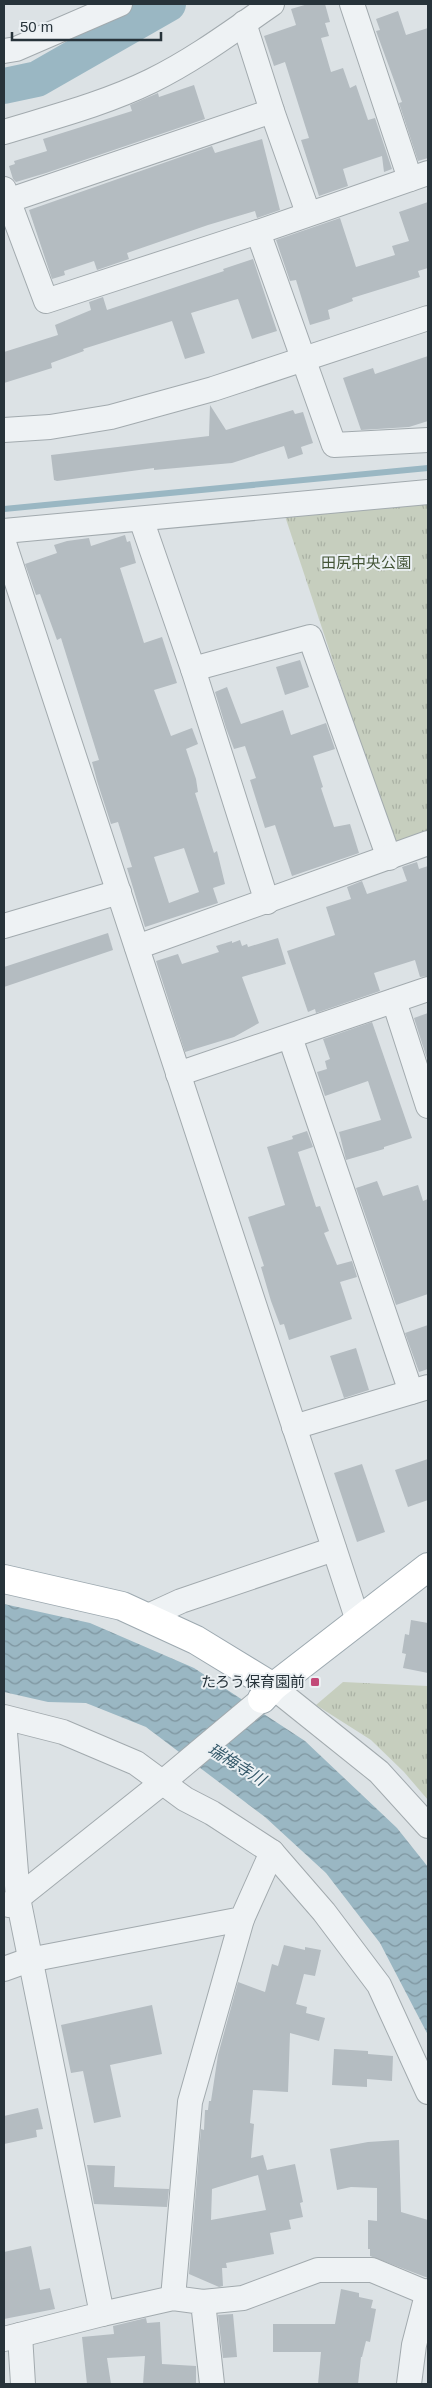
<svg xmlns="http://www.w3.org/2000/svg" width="432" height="2388" font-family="Arial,'Noto Sans JP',sans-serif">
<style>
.park{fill:url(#park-tufts)}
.water{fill:url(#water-waves)}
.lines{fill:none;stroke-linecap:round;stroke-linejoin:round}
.stream{stroke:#9ab7c3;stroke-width:6}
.river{stroke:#9ab7c3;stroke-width:36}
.building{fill:#b4bcc1;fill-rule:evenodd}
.minor-casing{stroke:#a2aaae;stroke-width:26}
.major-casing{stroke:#9da9b0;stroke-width:30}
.minor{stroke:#eef2f4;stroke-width:24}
.major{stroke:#fff;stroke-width:28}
.poi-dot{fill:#c24a78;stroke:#ebf0f3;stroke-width:2}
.labels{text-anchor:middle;stroke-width:4;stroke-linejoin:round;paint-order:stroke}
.park-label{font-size:15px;fill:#435436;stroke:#ebf0f3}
.poi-label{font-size:15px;fill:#27333a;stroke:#ebf0f3;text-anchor:end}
.water-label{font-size:16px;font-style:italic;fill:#35596a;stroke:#ebf0f3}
</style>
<defs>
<pattern id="park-tufts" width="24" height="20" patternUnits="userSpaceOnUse" patternTransform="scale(1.25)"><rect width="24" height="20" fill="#c6cebe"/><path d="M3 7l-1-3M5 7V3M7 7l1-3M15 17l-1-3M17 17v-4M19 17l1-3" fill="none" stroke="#aab1a4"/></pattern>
<pattern id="water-waves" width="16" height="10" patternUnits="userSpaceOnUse" patternTransform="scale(1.25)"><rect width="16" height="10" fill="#9ab7c3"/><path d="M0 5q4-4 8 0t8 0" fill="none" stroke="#7e959f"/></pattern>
</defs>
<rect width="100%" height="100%" fill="#dce2e5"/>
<!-- park -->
<g class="park">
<polygon points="428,493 428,835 394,846 283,510"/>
<polygon points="343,1682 428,1686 428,1800 404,1772 371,1740 316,1705"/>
</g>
<!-- water -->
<polygon class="water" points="4,1604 90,1623 194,1668 305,1741 397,1828 428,1867 428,2035 380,1943 326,1873 265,1817 146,1727 86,1703 48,1702 4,1692"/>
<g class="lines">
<!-- stream -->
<polyline class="stream" points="4,509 428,468"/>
<!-- river -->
<polyline class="river" points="4,86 37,79 168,4"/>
</g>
<!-- building -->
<g class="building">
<polygon points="308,4 325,4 330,22 325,23 329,36 321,38 331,72 343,68 350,88 356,85 368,120 375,118 392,169 384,172 382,156 343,169 348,186 319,196 301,140 309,138 285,62 274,66 264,36 296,25 291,9"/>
<polygon points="398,11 406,35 428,28 428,158 418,161 399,103 402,102 376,31 380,30 376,19"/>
<polygon points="194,85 205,119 46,173 16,182 13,179 9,166 15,164 14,161 47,151 43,139 132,111 130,105 158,93 159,97"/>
<polygon points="262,139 280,210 257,218 255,211 208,225 127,253 129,259 97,270 94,261 64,271 65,275 52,279 29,210 212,146 215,153"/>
<polygon points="428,202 428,268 418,271 420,277 352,298 353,301 328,310 330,319 310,325 296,280 290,281 276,240 340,218 356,267 395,255 392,246 409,241 399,212"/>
<polygon points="253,259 277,331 252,339 238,299 234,300 191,313 205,353 185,359 172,321 83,349 84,351 51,363 52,368 4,383 4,352 58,335 55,325 91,310 89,302 103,297 107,310 224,271 223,269"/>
<polygon points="428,356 428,421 409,427 361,430 343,378 373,368 375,374"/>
<polygon points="210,405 226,430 293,410 295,414 303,412 313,443 301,447 303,454 288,459 284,446 232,463 154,470 154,468 57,481 54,480 51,455 209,436"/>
<path d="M125 535 127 542 130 541 136 563 120 568 144 643 162 637 177 683 154 690 171 736 192 728 198 744 186 749 196 779 198 792 195 793 214 853 217 851 225 884 213 888 218 903 145 927 127 868 132 867 118 822 111 824 97 781 92 762 99 760 61 638 57 640 40 594 36 595 25 564 57 553 54 545 67 541 89 538 91 546ZM184 848 199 892 169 903 154 857Z"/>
<polygon points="300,660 309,687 285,695 276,667"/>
<polygon points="227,687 241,724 283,710 291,735 326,723 335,749 313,756 323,787 321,788 334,827 350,824 359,853 292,876 275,825 265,828 250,780 256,778 245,746 234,749 226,728 215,692"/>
<polygon points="417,862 419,869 428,866 428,976 420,977 415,960 374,973 380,991 316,1013 315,1009 308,1012 287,951 335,935 326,907 351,899 347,887 362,881 367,894 407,881 402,867"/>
<polygon points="108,933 113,950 4,987 4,967"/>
<polygon points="278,938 286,964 242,977 259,1023 234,1037 185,1052 156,961 178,954 182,964 219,952 216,946 232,941 232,943 240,940 242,946 247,944 248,947"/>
<polygon points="428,1013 428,1062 414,1018"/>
<polygon points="372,1022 412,1138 384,1147 384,1149 346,1160 339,1132 381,1120 368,1081 325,1096 317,1072 327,1069 325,1061 330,1059 323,1039"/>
<polygon points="307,1131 313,1147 298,1152 316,1207 320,1206 329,1231 324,1233 337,1265 352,1261 357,1277 340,1282 352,1319 289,1340 284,1324 280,1325 271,1301 261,1267 264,1266 248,1217 285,1205 267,1147 293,1139 292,1136"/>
<polygon points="377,1181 383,1196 418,1185 423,1201 428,1199 428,1294 396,1305 356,1188"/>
<polygon points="428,1325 428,1369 419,1372 405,1333"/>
<polygon points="356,1348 369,1390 344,1398 330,1356"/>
<polygon points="428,1459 428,1500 408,1507 395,1470"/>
<polygon points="362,1464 385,1532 357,1542 334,1473"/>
<polygon points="411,1620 428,1623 428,1673 403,1668 406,1654 402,1653 405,1634 409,1635"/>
<path d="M284 1945 305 1950V1947L321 1950 315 1976 304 1974 296 2004 307 2007 306 2013 325 2018 319 2041 290 2033 288 2092 253 2090 250 2123 254 2124 251 2158 263 2155 267 2170 295 2164 303 2202 300 2203 303 2217 289 2220 291 2229 270 2233 274 2254 226 2263 227 2268H222L223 2286 219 2287 189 2274 201 2129 204 2130 205 2110H208L209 2101H211L218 2055 238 1982 265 1992 272 1964 278 1966ZM258 2175 266 2210 211 2220 212 2189Z"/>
<polygon points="152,2005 162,2054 110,2065 121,2117 94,2123 83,2071 71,2073 61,2025"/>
<polygon points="334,2049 368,2051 368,2054 393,2056 392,2081 367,2079 367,2087 332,2085"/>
<polygon points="38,2108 43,2129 36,2130 37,2137 4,2144 4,2116"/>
<polygon points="399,2140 401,2212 428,2220 428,2278 370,2256 370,2249 368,2249 368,2220 377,2221 377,2188 351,2187 337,2190 330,2149 368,2142"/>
<polygon points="87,2165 115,2166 114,2187 169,2189 167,2207 94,2204"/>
<polygon points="31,2246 40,2290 50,2288 55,2309 4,2319 4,2252"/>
<polygon points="341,2289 359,2293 359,2297 373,2300 371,2308 376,2309 370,2342 366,2341 362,2357 361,2357 358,2384 318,2384 321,2352 273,2352 273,2324 335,2324"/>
<polygon points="233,2314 237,2357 223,2358 218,2315"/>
<polygon points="146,2318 147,2323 160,2322 162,2364 196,2366 196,2384 143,2384 145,2356 107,2358 111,2384 87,2384 82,2337 114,2334 113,2326"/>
</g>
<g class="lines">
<defs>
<g id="minor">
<polyline points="352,4 410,179"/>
<polyline points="244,23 272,111 308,213"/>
<polyline points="4,51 16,49 120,4"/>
<path d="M4 132C53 117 104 104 151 81 194 60 233 31 272 4"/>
<polyline points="428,173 258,232 334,445 428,440"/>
<polyline points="4,189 46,301 258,232"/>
<polyline points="7,201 272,111"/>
<polyline points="4,430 50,427 111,417 213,389 428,318"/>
<polyline points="141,519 193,669 267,902"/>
<polyline points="4,531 428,492"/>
<polyline points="4,543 358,1621"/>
<polyline points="193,669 310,637 389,858"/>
<polyline points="4,926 119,892"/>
<polyline points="137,947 428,843"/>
<polyline points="394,1001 428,1106"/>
<polyline points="290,1037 411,1392"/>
<polyline points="178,1074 428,989"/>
<polyline points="294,1427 428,1387"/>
<polyline points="146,1617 181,1601 334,1549"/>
<polyline points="273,1687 379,1772 428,1826"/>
<polyline points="4,1717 63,1732 136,1763 185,1799 212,1813 272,1852 324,1912 379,1985 428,2092"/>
<polyline points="4,1720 18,1898 102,2314 4,2339"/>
<polyline points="9,1905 163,1782 262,1699"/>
<polyline points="4,1969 29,1960 242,1919 272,1852"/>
<polyline points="173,2298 190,2102 242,1919"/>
<polyline points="203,2302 243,2298 318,2270 372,2270 427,2293"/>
<polyline points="102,2314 173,2298 203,2302 212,2384"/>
<polyline points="20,2335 23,2384"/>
<polyline points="409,2384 414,2345 428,2291"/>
</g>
<g id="major">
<polyline points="4,1579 122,1606 196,1640 273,1687"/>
<polyline points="262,1699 273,1687 428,1567"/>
</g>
</defs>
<!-- minor casing -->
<use href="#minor" class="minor-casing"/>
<!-- major casing -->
<use href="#major" class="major-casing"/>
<!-- minor -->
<use href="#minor" class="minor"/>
<!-- major -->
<use href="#major" class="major"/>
</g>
<!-- markers -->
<rect class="poi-dot" x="310" y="1677" width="10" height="10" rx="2.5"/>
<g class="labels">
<!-- park labels -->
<g class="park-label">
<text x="366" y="568">田尻中央公園</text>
</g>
<!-- poi labels -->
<g class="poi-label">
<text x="305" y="1687">たろう保育園前</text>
</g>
<!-- water labels -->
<g class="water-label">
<text transform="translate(237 1764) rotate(32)" y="6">瑞梅寺川</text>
</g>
</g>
<!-- border -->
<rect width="432" height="2388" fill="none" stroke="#27333a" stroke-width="10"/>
<!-- scale -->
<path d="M12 32v8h149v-8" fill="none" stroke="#27333a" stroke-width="2.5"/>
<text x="20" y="32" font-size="15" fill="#27333a" stroke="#ebf0f3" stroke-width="4" paint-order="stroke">50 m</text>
</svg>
